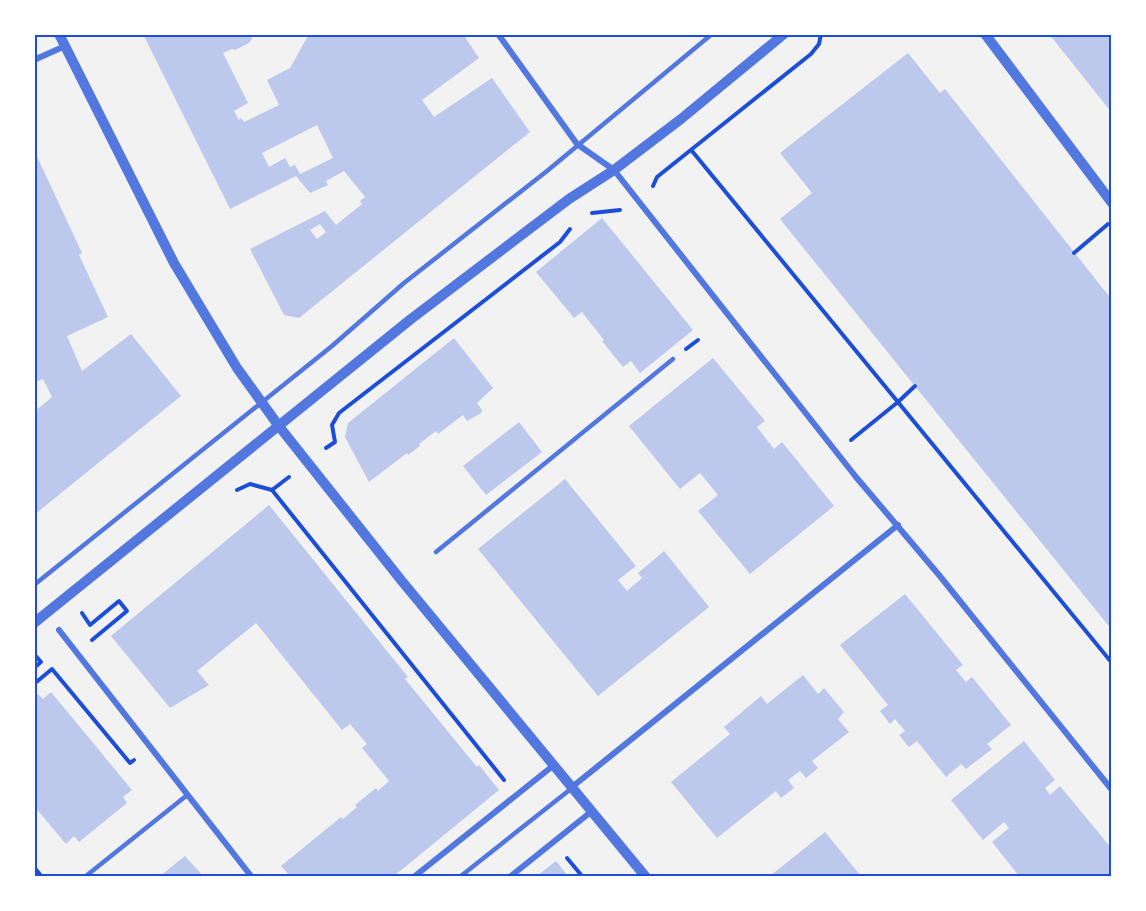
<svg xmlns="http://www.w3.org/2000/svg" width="1146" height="911" font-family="Jost,sans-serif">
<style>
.building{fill:#bdc9ec;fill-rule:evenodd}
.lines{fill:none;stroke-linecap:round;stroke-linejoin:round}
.path{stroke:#1d4ed8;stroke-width:4}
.service{stroke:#5277de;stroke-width:4.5}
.minor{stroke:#5277de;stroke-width:6}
.tertiary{stroke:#5277de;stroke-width:10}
.neatline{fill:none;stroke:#1d4ed8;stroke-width:2}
</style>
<rect width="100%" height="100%" fill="#f2f2f2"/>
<!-- building -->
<g class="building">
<path d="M143 34H226L227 37 231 34H249L252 39 249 43 235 50 232 49 223 53 248 103 234 111 239 120 241 118 244 122 279 105 267 80 290 68 309 34H463L479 58 422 100 434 117 492 78 530 132 299 318 284 315 250 249 325 211 336 225 362 204 360 201 365 197 344 171 326 181 328 185 310 193 296 176 230 209ZM317 125 333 158 300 174 295 165 290 167 285 158 269 167 262 153ZM320 224 326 232 317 239 310 230Z"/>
<polygon points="1049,34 1112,34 1112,113"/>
<polygon points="908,53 940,93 945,89 1112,300 1112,630 780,219 812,193 780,153"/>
<polygon points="34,150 82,253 79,255 108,317 67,336 82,371 131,334 181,396 34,515 34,412 52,397 43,379 34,383"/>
<polygon points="602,218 693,330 640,373 631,361 623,367 602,341 604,340 582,312 574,318 536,272"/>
<polygon points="454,338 493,388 477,403 482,410 481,413 467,421 463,415 438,434 436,431 419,444 420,446 408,455 407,453 369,482 345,437 348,423"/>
<polygon points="713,358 765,421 757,427 774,449 782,442 834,506 750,574 698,511 718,495 700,473 680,489 629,426"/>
<polygon points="519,422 542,452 486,495 463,466"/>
<polygon points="565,479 636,566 618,580 627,591 642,578 638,573 664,551 709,607 598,696 478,549"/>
<polygon points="269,505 408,677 405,679 477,767 479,765 499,790 394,876 290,876 281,866 341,817 343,819 357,807 355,805 376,788 378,791 389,781 362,748 367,744 350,724 342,730 256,623 197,671 209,685 170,708 111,636"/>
<polygon points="905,594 963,665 956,670 966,682 972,677 1011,725 987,744 992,749 966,769 961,764 946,777 917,741 909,747 899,735 905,731 895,719 890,724 880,711 888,705 840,645"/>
<polygon points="803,675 818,694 824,688 844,712 838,719 849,732 812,761 818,768 806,778 800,771 788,780 794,788 781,798 776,791 717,838 671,782 730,734 724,727 761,696 767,704"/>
<polygon points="51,692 132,790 123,797 127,803 79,842 74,836 66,844 34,806 34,697 38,694 43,699"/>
<polygon points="1024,741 1055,780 1045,788 1050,795 1060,786 1112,849 1112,876 1019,876 992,842 1009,828 1004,822 983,840 951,800"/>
<polygon points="825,832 861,876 770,876"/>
<polygon points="185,856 203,876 160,876"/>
<polygon points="556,861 568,876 537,876"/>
</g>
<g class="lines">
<!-- path -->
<g class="path">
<polyline points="692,151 1112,663"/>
<polyline points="653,186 657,177 811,54 819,44 821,34"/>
<polyline points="592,213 620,210"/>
<polyline points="1074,253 1108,224"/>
<polyline points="686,349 698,340"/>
<polyline points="851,440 898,402 915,386"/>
<polyline points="326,448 335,442 332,425 339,413 560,242 570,229"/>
<polyline points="237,490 250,484 272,490 289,477"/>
<polyline points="272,490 504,780"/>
<polyline points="82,613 90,625 119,601 127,611 92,640"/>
<polyline points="34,654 41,662 34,668"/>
<polyline points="34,684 52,669 130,763 134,760"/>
<polyline points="567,858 582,876"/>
<polyline points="34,867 41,876"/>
</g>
<!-- service -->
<g class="service">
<polyline points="436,552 673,359"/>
<polyline points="34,585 332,346 404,283 547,171 712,34"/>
<polyline points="86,876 186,796"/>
<polyline points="461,876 572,788"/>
</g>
<!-- minor -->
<g class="minor">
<polyline points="498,34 577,144 614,170 856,477 939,575 1112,790"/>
<polyline points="34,60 65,46"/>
<polyline points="59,630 251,876"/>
<polyline points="572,787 898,525"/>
<polyline points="415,876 554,765"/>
<polyline points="511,876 592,811"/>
</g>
<!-- tertiary -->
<g class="tertiary">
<polyline points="59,34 174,263 237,368 278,425 401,580 645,876"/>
<polyline points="985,34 1112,203"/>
<polyline points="34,623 411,319 569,199 614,170 681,119 784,34"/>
</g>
</g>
<!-- border -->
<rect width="1146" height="911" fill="none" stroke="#ffffff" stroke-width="72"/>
<rect x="36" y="36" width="1074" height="839" class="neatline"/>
</svg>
